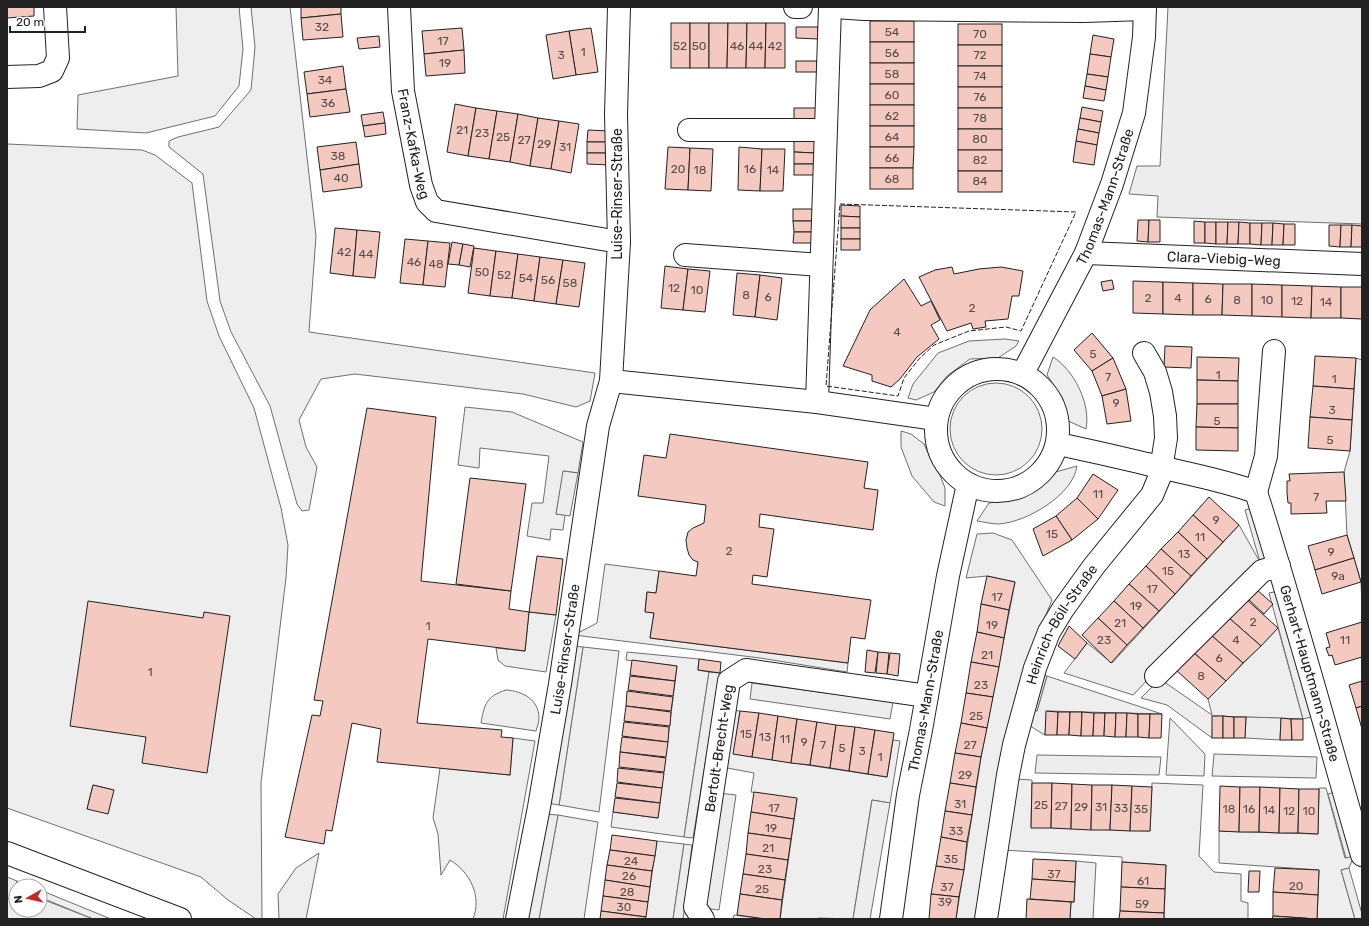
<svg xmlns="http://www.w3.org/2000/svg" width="1369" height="926" font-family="Rubik,sans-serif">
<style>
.green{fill:#eee;stroke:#6f6f6f;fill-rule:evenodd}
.parking{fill:#ededed;stroke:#6f6f6f}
.building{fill:#f3c9c0;stroke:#222}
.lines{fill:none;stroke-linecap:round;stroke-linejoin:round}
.minor-casing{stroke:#222;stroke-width:24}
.minor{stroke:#fff;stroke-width:22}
.fence{stroke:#222;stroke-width:1;stroke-dasharray:5 2;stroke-linecap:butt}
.labels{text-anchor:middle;stroke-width:3;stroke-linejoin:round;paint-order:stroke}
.number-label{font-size:12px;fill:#564c4a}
.street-label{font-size:14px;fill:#222;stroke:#fff}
</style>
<rect width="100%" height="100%" fill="#fff"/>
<!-- green -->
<g class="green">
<polygon points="176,7 239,7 243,49 239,86 215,116 146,133 77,129 78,95 178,76"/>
<polygon points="251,7 290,7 316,236 309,332 595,373 590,401 576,407 523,394 355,374 321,379 299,420 306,447 317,467 309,510 302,511 297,504 270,406 231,332 220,301 203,174 169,147 169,141 178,137 219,127 251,90 255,47"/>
<path d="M7 144 142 150 155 155 192 183 207 301 219 336 254 408 281 508 288 545 286 578 261 783 262 919H256L228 900 201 877 7 808ZM93 785 114 790 87 809Z"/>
<polygon points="1005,339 1019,341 1016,346 998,358 970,359 947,376 934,392 916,400 908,398 913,384 938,353 969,341"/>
<path d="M1053 357C1074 370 1091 404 1086 429L1066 420 1063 399 1047 375Z"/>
<polygon points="1356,358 1362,360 1362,604 1361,582 1347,535 1344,472 1350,451"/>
<circle cx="996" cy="429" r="46"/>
<polygon points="465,407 512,412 583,442 578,473 564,471 556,514 565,515 563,530 551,529 550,540 527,536 532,503 543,503 549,456 480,448 479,468 458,465"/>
<polygon points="901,431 911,434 924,444 932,462 940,475 945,488 945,506 934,502 912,476 901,447"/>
<path d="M1077 466C1073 495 1027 522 999 524 992 524 984 522 977 521L989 503 1011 500 1033 490 1052 473Z"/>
<polygon points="1239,525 1260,562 1133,695 1064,673 1087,643 1112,663"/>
<polygon points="993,533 1012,540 1052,600 1029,657 979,919 956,919 981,757 1015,582 987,576 966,578 977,534"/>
<polygon points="605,564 659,571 656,593 647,592 645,611 654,613 650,638 848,663 847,672 760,658 574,635 597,623"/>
<polygon points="529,612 556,615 546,672 505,666 498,660 496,648 525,651"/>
<polygon points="1278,628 1303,719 1213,716 1212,738 1167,705 1141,698 1160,679 1212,715 1208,699"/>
<polygon points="583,647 619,651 599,812 559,805"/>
<polygon points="627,652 699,659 698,670 709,672 684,837 611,827 613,812 658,818 677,666 626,660"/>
<polygon points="1047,676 1162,714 1047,711 1045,735 1043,734 1027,724 1031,709 1037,711"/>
<path d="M506 690C523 691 539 700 539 718 539 723 537 727 536 731L481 723C484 704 487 696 506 690Z"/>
<polygon points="732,710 740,711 734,754 887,777 893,740 900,741 890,803 872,800 853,919 818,918 817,919 780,919 797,799 751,792 754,773 722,767"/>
<polygon points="1170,718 1205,754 1204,776 1166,775"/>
<path d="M513 738 535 741 503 919H473C482 896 470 872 450 860L441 875 438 834 433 818 440 768 510 775Z"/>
<polygon points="1015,779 1032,780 1031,827 1150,831 1152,783 1203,785 1199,856 1214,872 1241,874 1241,901 1248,903 1248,919 1164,919 1166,865 1122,862 1122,857 1002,850"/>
<polygon points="1319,788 1326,788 1345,858 1354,856 1349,868 1341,870 1355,919 1317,919 1319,870 1219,863 1219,831 1318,834"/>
<polygon points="558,815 598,822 584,919 539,919"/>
<polygon points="657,841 684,844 673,919 645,919"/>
<polygon points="319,853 306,919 279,919 278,894 296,868"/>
<polygon points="1076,861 1096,863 1093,919 1070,919 1071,902 1074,902"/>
<polygon points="7,877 17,881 11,898 7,899"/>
<polygon points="45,892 111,919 93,919 42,898"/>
<polygon points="734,915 766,919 733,919"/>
</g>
<!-- parking -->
<g class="parking">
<polygon points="1168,7 1362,7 1362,224 1157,217 1158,196 1129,194 1137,166 1160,166"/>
<polygon points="563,471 578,473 570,516 556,514"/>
<polygon points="1253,508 1269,560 1260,562 1245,510"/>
<polygon points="1279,591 1315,716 1303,719 1269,593"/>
<polygon points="573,646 583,647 559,805 547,803"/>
<polygon points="709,672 720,673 693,838 684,837"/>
<polygon points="1041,674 1047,676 1037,711 1031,709"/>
<polygon points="752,683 893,702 890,719 750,699"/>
<polygon points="1246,717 1281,718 1280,740 1245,738"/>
<polygon points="1214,754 1317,757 1316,778 1212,776"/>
<polygon points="1037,755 1161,757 1159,775 1035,773"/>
<polygon points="1335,792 1354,856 1346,858 1328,794"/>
<polygon points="719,793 736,795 719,910 703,908"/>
<polygon points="872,800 890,803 870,919 853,919"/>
<polygon points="545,814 558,815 539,919 527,919"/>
<polygon points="684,844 692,845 683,919 673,919"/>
<polygon points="1349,868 1362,914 1362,919 1355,919 1341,870"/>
<polygon points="17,881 30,886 16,886 16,910 40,910 40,890 45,892 42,899 93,919 7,919 7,899 11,898"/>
</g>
<!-- building -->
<g class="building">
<polygon points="7,7 34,7 34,16 7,18"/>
<polygon points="301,7 341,7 341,14 301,18"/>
<polygon points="341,14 343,37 303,40 301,18"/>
<rect x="870" y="21" width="44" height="21"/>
<rect x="671" y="23" width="19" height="45"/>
<rect x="690" y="23" width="19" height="45"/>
<polygon points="709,23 728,23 727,68 709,68"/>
<polygon points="728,23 747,23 746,68 727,68"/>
<polygon points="747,23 766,23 765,68 746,68"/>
<polygon points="766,23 785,23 785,68 765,68"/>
<rect x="958" y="24" width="44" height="21"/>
<polygon points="796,27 818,27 818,39 796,38"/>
<polygon points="462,28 464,50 424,54 422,31"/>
<polygon points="591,28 598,72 576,75 569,31"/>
<polygon points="569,31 576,75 553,79 546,35"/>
<polygon points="1093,35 1114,39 1111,57 1090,54"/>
<polygon points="379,36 380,47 359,49 357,38"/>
<rect x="870" y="42" width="44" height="21"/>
<rect x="958" y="45" width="44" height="21"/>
<polygon points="464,50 465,73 426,76 424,54"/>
<polygon points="1090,54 1111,57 1108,77 1087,74"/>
<rect x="796" y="61" width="21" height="11"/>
<rect x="870" y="63" width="44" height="21"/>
<polygon points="343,66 346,89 307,94 304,72"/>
<rect x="958" y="66" width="44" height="21"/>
<polygon points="1087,74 1108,77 1106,90 1085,86"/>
<rect x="870" y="84" width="44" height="21"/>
<polygon points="1085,86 1106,90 1104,101 1083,98"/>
<rect x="958" y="87" width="44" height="21"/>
<polygon points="346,89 350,112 310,117 307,94"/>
<polygon points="455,104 476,108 468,156 447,152"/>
<rect x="870" y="105" width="44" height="21"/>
<polygon points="1082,107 1103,111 1101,122 1080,118"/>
<polygon points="476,108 497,111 489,159 468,156"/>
<rect x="794" y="108" width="22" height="11"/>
<rect x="958" y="108" width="44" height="21"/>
<polygon points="497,111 518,114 510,162 489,159"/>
<polygon points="383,112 385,123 363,126 361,115"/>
<polygon points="518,114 538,118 530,166 510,162"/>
<polygon points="538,118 559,121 551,169 530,166"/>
<polygon points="1080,118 1101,122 1099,133 1078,129"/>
<polygon points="559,121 579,124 571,173 551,169"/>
<polygon points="385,123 386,134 365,137 363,126"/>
<rect x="870" y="126" width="44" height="21"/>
<rect x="958" y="129" width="44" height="21"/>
<polygon points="1078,129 1099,133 1097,145 1076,141"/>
<polygon points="588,130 610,131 609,142 587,142"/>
<polygon points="794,141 816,141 815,153 794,152"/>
<polygon points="1076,141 1097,145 1094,165 1073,162"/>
<polygon points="356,142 359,164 320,170 317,147"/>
<rect x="587" y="142" width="22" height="11"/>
<polygon points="668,147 690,148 688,190 665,189"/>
<polygon points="739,147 762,149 760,191 738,190"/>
<polygon points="870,147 914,147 913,168 870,168"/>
<polygon points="690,148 713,149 711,191 688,190"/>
<polygon points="762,149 785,149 783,191 760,191"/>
<rect x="958" y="150" width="44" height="21"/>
<polygon points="794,152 815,153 815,164 794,164"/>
<polygon points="587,153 609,153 609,165 587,164"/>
<polygon points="359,164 362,187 323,192 320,170"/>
<rect x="794" y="164" width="21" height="11"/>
<rect x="870" y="168" width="43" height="21"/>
<rect x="958" y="171" width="44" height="21"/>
<polygon points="841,205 860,206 860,217 841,216"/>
<rect x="793" y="209" width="22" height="12"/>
<polygon points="841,216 860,217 860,228 841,228"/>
<polygon points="1138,220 1149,220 1148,242 1137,241"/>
<polygon points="1149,220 1160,220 1160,242 1148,242"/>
<polygon points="793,221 815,221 815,232 794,232"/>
<polygon points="1194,221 1205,222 1205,243 1194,243"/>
<polygon points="1205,222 1216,222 1216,244 1205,243"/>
<polygon points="1216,222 1228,222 1227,244 1216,244"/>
<polygon points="1228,222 1239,222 1238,244 1227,244"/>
<polygon points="1239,222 1250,223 1250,244 1238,244"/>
<polygon points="1250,223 1262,223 1261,245 1250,244"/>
<polygon points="1262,223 1273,223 1272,245 1261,245"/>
<polygon points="1273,223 1284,224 1283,245 1272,245"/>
<polygon points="1284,224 1295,224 1295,245 1283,245"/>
<polygon points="1329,225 1341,225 1340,247 1329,246"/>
<polygon points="1341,225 1352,225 1351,247 1340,247"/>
<polygon points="1352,225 1362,226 1362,247 1351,247"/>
<polygon points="335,228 357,230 353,276 330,273"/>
<rect x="841" y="228" width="19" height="11"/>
<polygon points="357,230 380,232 375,278 353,276"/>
<polygon points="794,232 815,232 815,243 793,243"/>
<polygon points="405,239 428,241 423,285 400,283"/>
<rect x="841" y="239" width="19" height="11"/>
<polygon points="428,241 450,243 445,287 423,285"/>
<polygon points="452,242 463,244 459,265 448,264"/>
<polygon points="463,244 474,246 470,267 459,265"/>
<polygon points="474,248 496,251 490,296 468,293"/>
<polygon points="496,251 518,254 512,298 490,296"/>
<polygon points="518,254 540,257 534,301 512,298"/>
<polygon points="540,257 563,260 556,304 534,301"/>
<polygon points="563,260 585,263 579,307 556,304"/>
<polygon points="665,266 688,269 683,310 661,308"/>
<polygon points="952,267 954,274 979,269 1001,267 1023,271 1019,296 1012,296 1008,319 985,321 986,327 973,329 971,323 947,331 919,277 935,270"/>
<polygon points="688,269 710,271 705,312 683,310"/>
<polygon points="737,273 760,275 755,317 733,315"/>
<polygon points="760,275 782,278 777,320 755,317"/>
<polygon points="904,279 921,306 931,301 940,320 931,325 939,339 917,357 900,379 891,387 872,381 872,375 843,366 870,310"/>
<polygon points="1112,280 1114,289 1103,291 1101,282"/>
<polygon points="1133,281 1163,282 1163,314 1133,313"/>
<polygon points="1163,282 1193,283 1193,315 1163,314"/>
<polygon points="1193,283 1223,284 1222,315 1193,315"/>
<polygon points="1223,284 1252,284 1252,316 1222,315"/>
<polygon points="1252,284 1282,285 1282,317 1252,316"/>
<polygon points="1282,285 1312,286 1311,318 1282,317"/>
<polygon points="1312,286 1341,287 1341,318 1311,318"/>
<polygon points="1341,287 1362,287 1362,319 1341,318"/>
<polygon points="1092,333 1113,358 1092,371 1074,350"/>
<polygon points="1165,346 1192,347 1191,368 1164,367"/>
<polygon points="1315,356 1356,358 1354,389 1313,386"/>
<polygon points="1197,357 1239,358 1238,381 1197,380"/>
<polygon points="1113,358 1126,389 1102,396 1092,371"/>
<polygon points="1197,380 1238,381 1238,404 1197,404"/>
<polygon points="1313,386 1354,389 1352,420 1310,417"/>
<polygon points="1126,389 1131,421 1107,424 1102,396"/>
<polygon points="1197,404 1238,404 1238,428 1196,427"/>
<polygon points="367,408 436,417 421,581 511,591 509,609 529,612 525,651 428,639 417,723 502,730 501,737 513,738 510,775 377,762 381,729 352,723 332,831 326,830 324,844 285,837 312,715 320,716 323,701 314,700"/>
<polygon points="1310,417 1352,420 1350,451 1308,448"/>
<polygon points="1196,427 1238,428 1238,451 1196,450"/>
<polygon points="670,434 868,462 864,488 878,490 873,530 760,514 759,527 774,529 767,577 753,575 752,584 871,600 865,639 851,637 848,663 650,638 654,613 645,612 647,592 656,593 659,571 696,576 698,562 693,560 689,555 687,548 686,540 688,532 693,528 704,523 706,505 638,496 644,455 666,458"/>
<polygon points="1344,472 1346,501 1326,501 1327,513 1291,514 1291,503 1288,503 1287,493 1287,481 1290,481 1289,474"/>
<polygon points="1093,474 1118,490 1098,519 1077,498"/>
<polygon points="470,478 526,484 511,591 456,584"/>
<polygon points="1209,497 1239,525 1223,542 1193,515"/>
<polygon points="1077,498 1098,519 1072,540 1056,516"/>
<polygon points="1193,515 1223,542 1207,559 1178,532"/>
<polygon points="1056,516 1072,540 1043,556 1033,529"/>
<polygon points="1178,532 1207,559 1191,576 1161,549"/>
<polygon points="1347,535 1354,558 1315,570 1308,546"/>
<polygon points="1161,549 1191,576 1175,594 1146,566"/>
<polygon points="537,556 563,559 556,615 529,612"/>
<polygon points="1354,558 1361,582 1322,594 1315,570"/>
<polygon points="1146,566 1175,594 1159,611 1129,584"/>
<polygon points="987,576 1015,582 1009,610 981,604"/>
<polygon points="1129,584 1159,611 1143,628 1114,601"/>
<polygon points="1256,589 1273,604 1264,614 1247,598"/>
<polygon points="1246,599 1278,628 1261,646 1228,617"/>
<polygon points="88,601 203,618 204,612 230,616 207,773 142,763 146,737 70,726"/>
<polygon points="1114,601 1143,628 1127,645 1098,618"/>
<polygon points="981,604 1009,610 1004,638 977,632"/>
<polygon points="1228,617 1261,646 1243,663 1211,635"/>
<polygon points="1098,618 1127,645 1111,663 1082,635"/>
<polygon points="1362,622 1362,657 1335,665 1332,655 1329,656 1326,648 1330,647 1326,633"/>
<polygon points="1069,626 1087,643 1075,659 1058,646"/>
<polygon points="977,632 1004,638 999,667 971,662"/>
<polygon points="1211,635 1243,663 1226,681 1194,653"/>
<polygon points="867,650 878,652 875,673 865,672"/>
<polygon points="878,652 889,653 887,674 876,673"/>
<polygon points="890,653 900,654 898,676 887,674"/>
<polygon points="1194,653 1226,681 1208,699 1176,670"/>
<polygon points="699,659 721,662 720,673 698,670"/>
<polygon points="632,660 677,666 675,681 630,675"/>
<polygon points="971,662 999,667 993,697 966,693"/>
<polygon points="630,676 675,681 673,696 628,690"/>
<polygon points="1362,681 1362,706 1356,708 1349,685"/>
<polygon points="627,691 673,697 671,711 626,706"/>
<polygon points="966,693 993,697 987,728 961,723"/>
<polygon points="626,706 671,712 670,726 624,721"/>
<polygon points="1362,706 1362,729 1356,708"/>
<polygon points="740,711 759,713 752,757 733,754"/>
<polygon points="1046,711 1058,712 1057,735 1045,735"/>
<polygon points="1058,712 1070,712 1069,735 1057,735"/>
<polygon points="1070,712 1082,712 1081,736 1069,735"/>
<polygon points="1082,712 1094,713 1093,736 1081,736"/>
<polygon points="759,713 778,716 772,760 752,757"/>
<polygon points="1094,713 1105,713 1104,736 1093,736"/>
<polygon points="1105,713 1116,713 1115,737 1104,736"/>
<polygon points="1116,713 1127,713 1126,737 1115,737"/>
<polygon points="1127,713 1138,714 1138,737 1126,737"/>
<polygon points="1138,714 1150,714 1149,738 1138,737"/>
<polygon points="1150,714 1162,714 1161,738 1149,738"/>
<polygon points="778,716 797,719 791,763 772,760"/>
<rect x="1212" y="716" width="11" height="22"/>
<polygon points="1223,716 1234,717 1234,738 1223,738"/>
<polygon points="1234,717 1246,717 1245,738 1234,738"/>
<polygon points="1281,718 1291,719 1292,740 1280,740"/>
<polygon points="797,719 817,722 810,765 791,763"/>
<polygon points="1291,719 1303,719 1303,740 1292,740"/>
<polygon points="624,722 669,727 668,742 622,736"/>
<polygon points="817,722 836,725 830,768 810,765"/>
<polygon points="961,723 987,728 981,757 955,753"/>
<polygon points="836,725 855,727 849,771 830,768"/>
<polygon points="855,727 875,730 868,774 849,771"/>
<polygon points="875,730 894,733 887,777 868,774"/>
<polygon points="622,737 668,742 666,757 620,752"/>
<polygon points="620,752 666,758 664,772 619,767"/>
<polygon points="955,753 981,757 976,787 950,783"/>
<polygon points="618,768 664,773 662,788 617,782"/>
<polygon points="617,783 662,788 660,803 615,797"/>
<polygon points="950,783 976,787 972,815 945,811"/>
<polygon points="1032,783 1052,783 1051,828 1031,828"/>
<polygon points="1052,783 1072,784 1071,829 1051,828"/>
<polygon points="1072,784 1092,785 1091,830 1071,829"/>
<polygon points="93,785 114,790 108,814 87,809"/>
<polygon points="1092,785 1112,785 1110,830 1091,830"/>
<polygon points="1112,785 1132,786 1130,831 1110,830"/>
<polygon points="1132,786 1152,787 1150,831 1130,831"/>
<polygon points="1220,786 1240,787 1239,832 1219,831"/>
<polygon points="1240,787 1260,787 1259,832 1239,832"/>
<polygon points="1260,787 1280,788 1279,833 1259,832"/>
<polygon points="1280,788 1299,789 1298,833 1279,833"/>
<polygon points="1299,789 1319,789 1318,834 1298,833"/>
<polygon points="754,792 797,798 794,819 751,812"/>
<polygon points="615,798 660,803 658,818 613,812"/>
<polygon points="945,811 972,815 967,842 941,837"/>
<polygon points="751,812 794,819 791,839 748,833"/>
<polygon points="748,833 791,839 788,860 746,854"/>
<polygon points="612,835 657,841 655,856 610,850"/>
<polygon points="941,837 967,842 964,870 936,866"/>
<polygon points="610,850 655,856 652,871 607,865"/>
<polygon points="746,854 788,860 785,880 743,874"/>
<polygon points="1033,859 1076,861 1075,882 1032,879"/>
<polygon points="1122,862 1166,865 1165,889 1121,887"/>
<polygon points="607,865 652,871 650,887 605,880"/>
<polygon points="936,866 964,870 959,897 931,894"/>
<polygon points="1275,868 1319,870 1318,895 1273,892"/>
<polygon points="1249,871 1260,871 1259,892 1248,892"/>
<polygon points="743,874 785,880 782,900 740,894"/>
<polygon points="1032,879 1075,882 1074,902 1030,899"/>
<polygon points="605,880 650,887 648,902 603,896"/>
<polygon points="1121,887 1165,889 1164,913 1120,911"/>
<polygon points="1273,892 1318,895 1317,919 1273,916"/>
<polygon points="740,894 782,900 780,919 766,919 737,915"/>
<polygon points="931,894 959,897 956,919 929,919"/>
<polygon points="603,896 648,902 646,917 601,911"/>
<polygon points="1027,899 1071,902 1070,919 1026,919"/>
<polygon points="601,911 646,917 645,919 600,919"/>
<polygon points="1120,911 1164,913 1164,919 1119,919"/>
<polygon points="1273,916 1317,919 1272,919"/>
</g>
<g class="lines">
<defs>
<g id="minor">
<path id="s1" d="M399 7 403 91 421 185 427 202 436 211 619 242"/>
<polyline points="795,7 801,7"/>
<polyline points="835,7 864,9 1084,11 1145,9"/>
<polyline points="7,77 39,76 52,71 58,58 55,7"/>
<polyline points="689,130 825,130"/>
<path id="s2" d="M1086 253 1362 264"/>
<polyline points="685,255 821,265"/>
<circle cx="997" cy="430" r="61"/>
<path id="s3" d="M1023 373 1086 253 1112 184 1134 113 1144 37 1145 7"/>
<polyline points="611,381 817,402 936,419"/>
<polyline points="817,402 830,7"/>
<path id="s4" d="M1058 444C1088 450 1117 457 1147 464 1184 473 1220 479 1256 492 1294 612 1327 734 1362 855"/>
<polyline points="1256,492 1266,456 1274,351"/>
<polyline points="1156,676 1262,571 1279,566"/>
<polyline points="7,853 180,919"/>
<path id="s5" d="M517 919 539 807 560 684 598 426 611 381 619 242 616 114 619 7"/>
<path id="s6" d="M703 919 695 907 729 681 746 670 927 696"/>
<path id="s7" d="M891 919 908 795 921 730 948 576 968 484"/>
<path id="s8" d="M986 919 1008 775 1014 745 1035 668 1049 632 1063 609 1094 566 1152 495 1160 476 1166 438 1165 416 1161 392 1155 372 1144 353"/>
</g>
</defs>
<!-- minor casing -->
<use href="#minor" class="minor-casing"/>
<!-- minor -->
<use href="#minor" class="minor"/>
<!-- fence -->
<polygon class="fence" points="840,204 1076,212 1021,331 1006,327 969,331 934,345 919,359 904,378 898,396 826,386"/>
</g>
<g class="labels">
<!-- number labels -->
<g class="number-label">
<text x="322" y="31">32</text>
<text x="892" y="36">54</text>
<text x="980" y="38">70</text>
<text x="443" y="45">17</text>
<text x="680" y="50">52</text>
<text x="699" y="50">50</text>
<text x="737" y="50">46</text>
<text x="756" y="50">44</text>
<text x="775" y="50">42</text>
<text x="583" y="56">1</text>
<text x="892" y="57">56</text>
<text x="561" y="59">3</text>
<text x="980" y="59">72</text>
<text x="445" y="67">19</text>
<text x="892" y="78">58</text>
<text x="980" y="80">74</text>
<text x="325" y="84">34</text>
<text x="892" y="99">60</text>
<text x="980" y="101">76</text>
<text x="328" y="107">36</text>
<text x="892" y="120">62</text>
<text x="980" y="122">78</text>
<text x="462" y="134">21</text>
<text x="482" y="137">23</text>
<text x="503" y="141">25</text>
<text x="892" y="141">64</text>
<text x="980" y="143">80</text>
<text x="524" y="144">27</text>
<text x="544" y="148">29</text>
<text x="565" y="151">31</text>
<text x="338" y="160">38</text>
<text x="892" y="162">66</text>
<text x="980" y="164">82</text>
<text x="678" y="173">20</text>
<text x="750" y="173">16</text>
<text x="700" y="174">18</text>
<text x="773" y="174">14</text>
<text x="341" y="182">40</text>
<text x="892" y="183">68</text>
<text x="980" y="185">84</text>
<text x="344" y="256">42</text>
<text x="366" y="258">44</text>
<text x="414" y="266">46</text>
<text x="436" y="268">48</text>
<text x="482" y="276">50</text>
<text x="504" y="279">52</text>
<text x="526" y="282">54</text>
<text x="548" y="284">56</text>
<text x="570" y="287">58</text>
<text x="674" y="292">12</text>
<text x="697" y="294">10</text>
<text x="746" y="299">8</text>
<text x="768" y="301">6</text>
<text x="1148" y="302">2</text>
<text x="1178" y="302">4</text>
<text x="1208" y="303">6</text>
<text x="1237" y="304">8</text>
<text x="1267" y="304">10</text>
<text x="1297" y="305">12</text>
<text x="1326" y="306">14</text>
<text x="972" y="312">2</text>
<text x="897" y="336">4</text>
<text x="1093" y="358">5</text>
<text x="1218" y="379">1</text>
<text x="1108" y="381">7</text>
<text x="1334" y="383">1</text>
<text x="1116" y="407">9</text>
<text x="1332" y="414">3</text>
<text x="1217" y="425">5</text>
<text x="1330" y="444">5</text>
<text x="1098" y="498">11</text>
<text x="1316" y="501">7</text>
<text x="1216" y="524">9</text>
<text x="1052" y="538">15</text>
<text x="1200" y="541">11</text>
<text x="729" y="555">2</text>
<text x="1331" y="556">9</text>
<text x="1184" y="558">13</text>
<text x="1168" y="575">15</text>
<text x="1338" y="580">9a</text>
<text x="1152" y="593">17</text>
<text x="997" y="601">17</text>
<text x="1136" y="610">19</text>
<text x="1253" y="626">2</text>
<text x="1120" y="627">21</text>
<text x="992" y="629">19</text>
<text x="428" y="630">1</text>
<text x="1104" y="644">23</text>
<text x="1236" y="644">4</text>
<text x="1345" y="644">11</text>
<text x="987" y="659">21</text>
<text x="1219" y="662">6</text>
<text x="150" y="676">1</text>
<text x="1201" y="680">8</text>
<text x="981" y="689">23</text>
<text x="976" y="720">25</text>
<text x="746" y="738">15</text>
<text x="765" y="741">13</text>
<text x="785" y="743">11</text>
<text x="804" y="746">9</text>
<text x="823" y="749">7</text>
<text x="970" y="749">27</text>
<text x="842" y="752">5</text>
<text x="862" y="755">3</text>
<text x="880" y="761">1</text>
<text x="965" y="779">29</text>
<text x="960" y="808">31</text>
<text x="1041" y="809">25</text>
<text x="1061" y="810">27</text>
<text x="1081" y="811">29</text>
<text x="1101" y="811">31</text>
<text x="774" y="812">17</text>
<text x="1121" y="812">33</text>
<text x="1141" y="813">35</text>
<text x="1229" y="813">18</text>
<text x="1249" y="813">16</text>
<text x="1269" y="814">14</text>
<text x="1289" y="815">12</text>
<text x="1309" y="815">10</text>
<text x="771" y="832">19</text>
<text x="956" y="835">33</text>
<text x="768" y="852">21</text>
<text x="951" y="863">35</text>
<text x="631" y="865">24</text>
<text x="765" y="873">23</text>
<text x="1054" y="878">37</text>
<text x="629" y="880">26</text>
<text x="1143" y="885">61</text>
<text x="1296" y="890">20</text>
<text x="947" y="891">37</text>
<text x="762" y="893">25</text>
<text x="627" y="896">28</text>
<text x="945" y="906">39</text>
<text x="1142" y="908">59</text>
<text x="624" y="911">30</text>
</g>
<!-- street labels -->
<g class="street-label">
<text dy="5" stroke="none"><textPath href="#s1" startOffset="138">Franz-Kafka-Weg</textPath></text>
<text transform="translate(617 194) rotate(-90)" y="5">Luise-Rinser-Straße</text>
<text dy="5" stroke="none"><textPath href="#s3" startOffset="195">Thomas-Mann-Straße</textPath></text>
<text dy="5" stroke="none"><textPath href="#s2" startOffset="138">Clara-Viebig-Weg</textPath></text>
<text dy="5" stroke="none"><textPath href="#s8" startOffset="307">Heinrich-Böll-Straße</textPath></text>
<text dy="5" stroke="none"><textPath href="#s5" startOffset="274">Luise-Rinser-Straße</textPath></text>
<text dy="5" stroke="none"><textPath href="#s4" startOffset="393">Gerhart-Hauptmann-Straße</textPath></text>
<text dy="5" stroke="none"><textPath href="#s7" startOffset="221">Thomas-Mann-Straße</textPath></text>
<text dy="5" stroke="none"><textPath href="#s6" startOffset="175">Bertolt-Brecht-Weg</textPath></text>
</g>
</g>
<!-- border -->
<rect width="1369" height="926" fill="none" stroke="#222222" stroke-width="16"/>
<!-- north arrow -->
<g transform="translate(28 898) rotate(262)"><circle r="19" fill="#ffffff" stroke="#a7a7a7"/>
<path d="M0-3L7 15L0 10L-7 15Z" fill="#c62828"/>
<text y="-6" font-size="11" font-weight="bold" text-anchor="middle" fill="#222222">N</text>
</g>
<!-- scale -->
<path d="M10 26v6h75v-6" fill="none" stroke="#222222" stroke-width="2"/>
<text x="16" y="26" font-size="12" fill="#222222" stroke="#ffffff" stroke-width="3" paint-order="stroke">20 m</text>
</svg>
